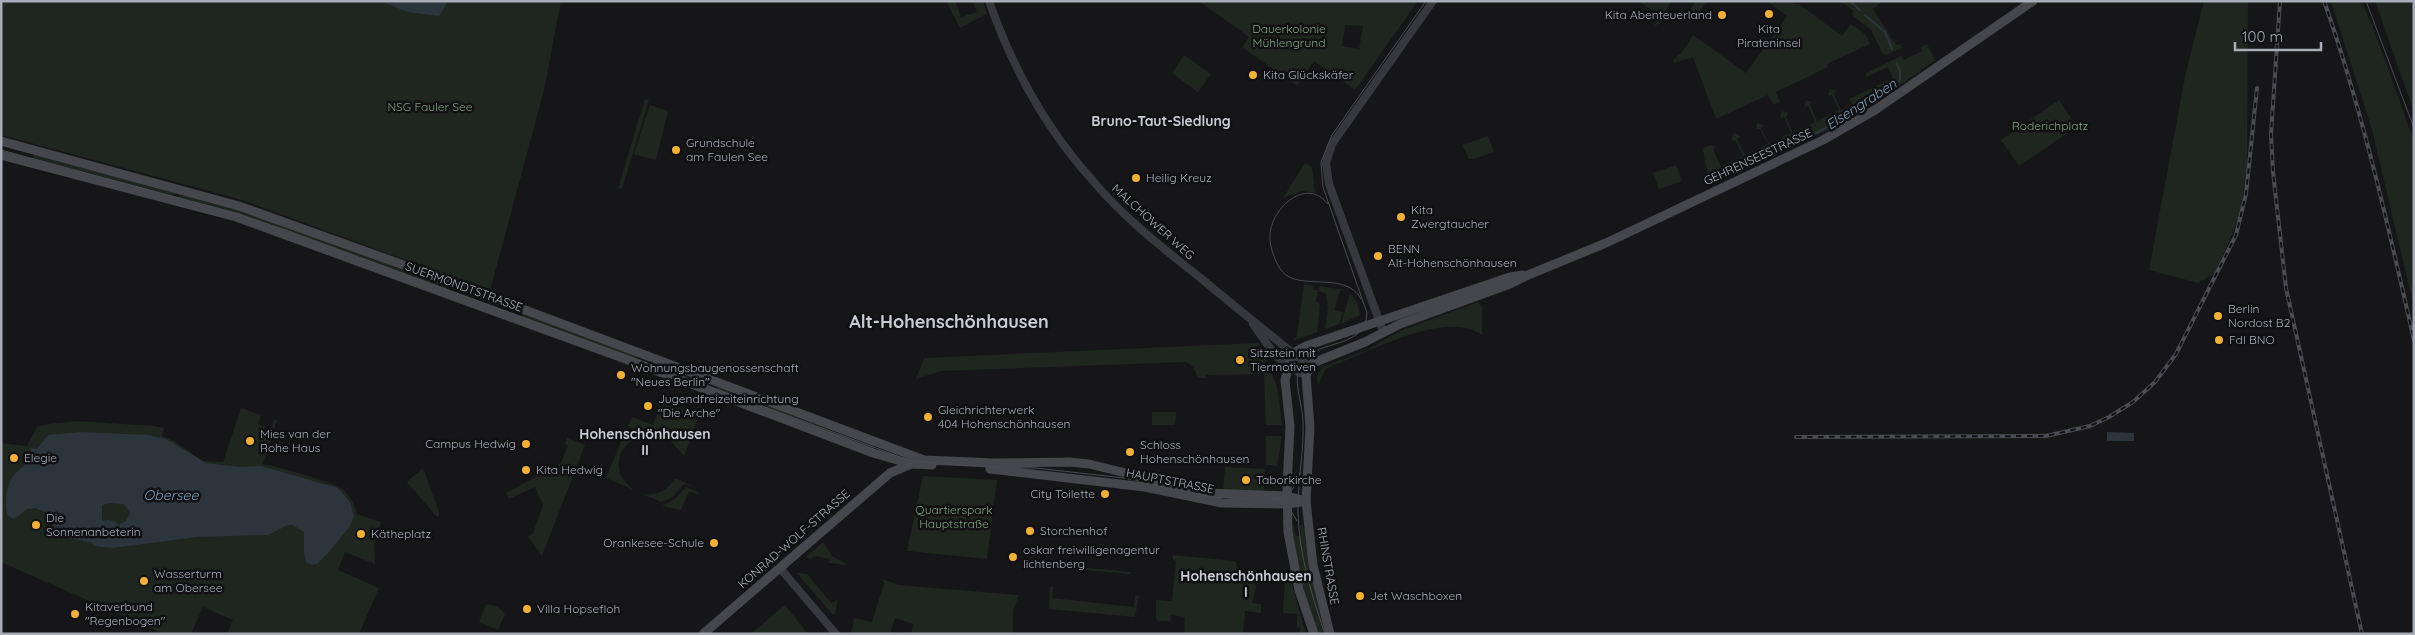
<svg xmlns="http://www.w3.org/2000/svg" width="2415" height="635" font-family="Quicksand,sans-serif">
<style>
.green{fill:#1e261f;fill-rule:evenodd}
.water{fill:#2c353c;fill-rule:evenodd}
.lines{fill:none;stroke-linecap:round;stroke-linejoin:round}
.stream{stroke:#2c353c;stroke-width:2}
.tertiary{stroke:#37383d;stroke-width:8}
.secondary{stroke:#45474d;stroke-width:9}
.tram{stroke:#4a4c52;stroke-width:1}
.rail-casing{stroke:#4a4c52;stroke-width:4}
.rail{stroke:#111113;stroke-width:2;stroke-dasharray:5.5;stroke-linecap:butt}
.poi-dot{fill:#f2b134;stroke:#111113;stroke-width:2}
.labels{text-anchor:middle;stroke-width:5;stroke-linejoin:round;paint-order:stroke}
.poi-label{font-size:12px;fill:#a8adb8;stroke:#111113;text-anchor:start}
.park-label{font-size:12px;fill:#7fa381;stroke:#111113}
.street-label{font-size:12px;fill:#a8adb8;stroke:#111113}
.water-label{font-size:14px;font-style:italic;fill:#7f9bb3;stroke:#111113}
.neighbourhood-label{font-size:14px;font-weight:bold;fill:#c9ccd4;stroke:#111113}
.district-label{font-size:18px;font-weight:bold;fill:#c9ccd4;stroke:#111113}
</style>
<rect width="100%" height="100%" fill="#161618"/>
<!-- green -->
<g class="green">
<polygon points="1,1 561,1 544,90 490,291 239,199 1,135"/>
<polygon points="946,1 955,1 961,17 977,12 973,1 983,1 987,14 960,28"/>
<path d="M1199 1H1418L1355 90 1314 61 1297 86 1242 47 1249 37ZM1345 25 1363 26 1359 49 1342 46Z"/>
<polygon points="1639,1 1672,1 1665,11 1673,17 1654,26 1660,17"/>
<polygon points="1696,1 1707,1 1693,21 1689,22 1685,17"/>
<polygon points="1767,1 1792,1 1794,4 1799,4 1842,36 1851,24 1865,34 1870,44 1827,64 1828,67 1776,92 1780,102 1773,105 1768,95 1716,119 1693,57 1674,63 1673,60 1683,51 1693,35 1746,73 1787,16"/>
<polygon points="1840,1 1856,3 1883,1 1873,9 1896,45 1900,44 1902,48 1886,55 1883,54 1871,30 1852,15 1854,11"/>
<polygon points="2204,1 2248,1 2247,168 2241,214 2215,273 2198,283 2149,270 2186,72"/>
<polygon points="2331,1 2361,1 2372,25 2414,141 2414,307 2372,130"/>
<polygon points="2375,1 2414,1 2414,112"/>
<path d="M1927 44 1935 60C1889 94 1840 127 1787 149 1775 155 1761 158 1748 164 1736 169 1724 183 1711 180L1705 163 1703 148 1711 145 1716 147 1713 150 1721 166 1743 156 1735 140 1732 141V136L1735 133 1739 135 1740 137 1737 139 1745 155 1768 144 1760 129H1756L1757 123 1764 125 1761 128 1769 144 1791 133 1784 117 1780 118 1782 111 1788 113 1786 117 1793 133 1815 122 1808 106 1804 108 1806 100 1812 102 1810 105 1817 121 1839 110 1832 95H1828L1830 89 1836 91 1834 94 1841 110 1852 104 1849 99 1893 78 1888 67 1867 77 1866 81V73L1901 56 1904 60 1922 51 1921 47Z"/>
<polygon points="1184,55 1211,74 1198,92 1172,73"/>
<polygon points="645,99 649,100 622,189 618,188"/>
<polygon points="2059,100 2075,124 2075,128 2019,166 2001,140"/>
<polygon points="650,105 668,111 656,160 634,154"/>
<polygon points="1488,136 1494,152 1474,159 1469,159 1462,145"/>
<polygon points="34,153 177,193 172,196 33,159"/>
<polygon points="1305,163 1312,167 1315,193 1302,191 1283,198"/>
<polygon points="1676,165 1682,181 1659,189 1653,173"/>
<polygon points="180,192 232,207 448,283 445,291 178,198"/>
<polygon points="1304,284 1314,286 1313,290 1318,290 1316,301 1320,305 1317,332 1293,341 1297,336"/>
<polygon points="1319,286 1345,290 1340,291 1334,310 1343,312 1339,324 1325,329 1328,308 1326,294 1319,291"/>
<polygon points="1350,293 1357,302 1360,315 1341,324"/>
<path d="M1478 302 1482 306V335C1445 308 1366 354 1329 367L1325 370 1318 386 1317 376 1322 367 1365 351 1400 331Z"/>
<polygon points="524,311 637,355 636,359 521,320"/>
<polygon points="1258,343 1277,386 1282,425 1266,425 1264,374 1206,375 1206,378 1198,378 1193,367 1186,362 941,371 916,379 924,358"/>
<polygon points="718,384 874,444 872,449 715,392"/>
<polygon points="662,402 699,415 684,456 671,441 672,437 669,440 628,427 632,417 653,425"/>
<path d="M241 408 261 415 258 424 265 427 262 436 268 438 274 419 277 420 263 464C273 465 334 483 341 488 350 495 354 503 357 514L381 522 374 546 375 564 345 552 338 570 379 588 359 634H227L233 620 203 607 191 634H164L1 562V443L27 446 37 427C49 422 62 424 75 421L154 426 164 428 162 436 174 441 203 461 223 462Z"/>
<polygon points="1152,412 1176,412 1175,425 1152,425"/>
<path d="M625 432 637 437C589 464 647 523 675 478L694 487 684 484 671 498 661 502 606 478Z"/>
<polygon points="1266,436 1282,436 1277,466 1266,465"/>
<polygon points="567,438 585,445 542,556 528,537 533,533 543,505 535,487 509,499 506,493 561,463 568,445 565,444"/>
<polygon points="1225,467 1265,469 1264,491 1223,490"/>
<polygon points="423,468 439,512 439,516 436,516 407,482"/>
<polygon points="923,476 997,480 987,559 907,551"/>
<polygon points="686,487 696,491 700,495 689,491 681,510 662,506 675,499"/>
<polygon points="1303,524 1310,573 1328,634 1318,634 1300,581 1290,526 1293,525 1296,536 1301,535 1300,525"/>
<polygon points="823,542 832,556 848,565 829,563 830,559 815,556 811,559 806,557"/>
<polygon points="1173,555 1235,561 1237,566 1256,586 1252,603 1261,604 1261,613 1245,611 1243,634 1184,634 1185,617 1171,615 1170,621 1158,621 1156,617 1156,600 1172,601 1176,561 1173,560"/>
<polygon points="1066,566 1131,572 1130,574 1065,568"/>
<polygon points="797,573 807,574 831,603 838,600 835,614 832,614"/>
<polygon points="1290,577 1306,634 1299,634 1300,628 1297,627 1297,614 1283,613 1285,578"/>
<polygon points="882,579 899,585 1019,595 1013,611 1013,632 1011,634 911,634 913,624 895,618 890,634 851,634 854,618 872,622 884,583"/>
<polygon points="1050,587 1053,587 1052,598 1124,606 1134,607 1135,595 1139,596 1135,617 1049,609"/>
<polygon points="486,604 497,606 505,614 498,630 479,622"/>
<polygon points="785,605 808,634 751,634"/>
</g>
<!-- water -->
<g class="water">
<polygon points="381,1 446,1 446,5 439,16 407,12"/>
<path d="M81 432 148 435 166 439 206 463 239 467 261 466 338 488 350 502 354 516 350 526 329 552 317 564 312 565 306 562 304 552V532L293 525H288L268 535 197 537 112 548 95 546 91 542 61 537 56 533 52 521 45 512 35 508 27 509 14 519 7 515C0 464 33 473 31 448L37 449 48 435ZM110 503 124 504 130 513 126 521 118 525 116 522 108 520 102 521V505Z"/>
<polygon points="2107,432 2134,433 2134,441 2107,441"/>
</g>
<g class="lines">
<!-- stream -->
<g class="stream">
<polyline points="1850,1 1860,10"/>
<polyline points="1865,15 1885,32 1892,49"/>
<polyline points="1808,137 1844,119 1900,80 1900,71 1897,64"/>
</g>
<!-- tertiary -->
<g class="tertiary">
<path d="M989 1C1012 67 1046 129 1093 181 1125 219 1164 249 1203 280 1238 309 1274 338 1309 366"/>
<path d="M1253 324C1268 345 1280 367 1306 375"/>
<polyline points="1383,331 1329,184 1326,163 1332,144 1433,1"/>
<polyline points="780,568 836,634"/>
</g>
<!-- secondary -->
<g class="secondary">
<polyline points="1,141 239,206 451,282 924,460 995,463 1069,462 1089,464 1207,493 1287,496 1306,501"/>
<polyline points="1,155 236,217 631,361 873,453 911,464 932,465"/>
<polyline points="990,469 1145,487 1222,503 1287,504 1301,502"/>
<polyline points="703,634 890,473 911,464"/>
<polyline points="1314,634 1299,590 1288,532 1287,487 1290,426 1285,380 1290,361 1297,351 1306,346 1510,277 1523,275"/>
<polyline points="1330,634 1313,565 1306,501 1310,427 1306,375 1313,363 1365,342 1400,324 1510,284 1528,275 1606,243 1823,140 1875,110 2033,1"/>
</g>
<!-- tram -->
<g class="tram">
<polyline points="2366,1 2414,128"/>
<polyline points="1,150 234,213 286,230 911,461 988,467 1036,468 1124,478 1210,497 1266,500 1281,498 1290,493 1297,482 1300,473"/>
<path d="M1328 204C1306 176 1272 208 1270 234 1269 245 1274 258 1279 267 1294 295 1345 268 1361 299"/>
<polyline points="1273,498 1287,504 1297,521"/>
<polyline points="700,634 882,478 897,468 914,463"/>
<path d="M1325 634C1310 590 1297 548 1298 501 1299 475 1304 448 1303 422 1303 404 1291 378 1302 362 1319 338 1365 350 1367 313L1323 187 1321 162 1332 135 1426 1"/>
</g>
<defs>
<g id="rail">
<polyline points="2280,1 2271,134 2273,172 2286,288 2362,634"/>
<path d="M2324 1C2363 112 2388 226 2414 340"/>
<polyline points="1796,437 2046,436 2090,426 2109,417 2133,402 2155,382 2176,354 2236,235 2246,194 2257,88"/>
</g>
</defs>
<!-- rail casing -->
<use href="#rail" class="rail-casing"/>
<!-- rail -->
<use href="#rail" class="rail"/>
</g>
<!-- markers -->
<g class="poi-dot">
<circle cx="1769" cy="14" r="5"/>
<circle cx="1722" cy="15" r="5"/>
<circle cx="1253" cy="75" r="5"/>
<circle cx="676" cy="150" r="5"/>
<circle cx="1136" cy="178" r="5"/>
<circle cx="1401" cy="217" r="5"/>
<circle cx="1378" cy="256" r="5"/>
<circle cx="2218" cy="316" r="5"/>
<circle cx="2219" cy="340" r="5"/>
<circle cx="1240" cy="360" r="5"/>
<circle cx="621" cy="375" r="5"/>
<circle cx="648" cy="406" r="5"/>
<circle cx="928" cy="417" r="5"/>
<circle cx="250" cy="441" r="5"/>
<circle cx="526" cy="444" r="5"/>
<circle cx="1130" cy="452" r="5"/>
<circle cx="14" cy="458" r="5"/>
<circle cx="526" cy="470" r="5"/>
<circle cx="1246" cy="480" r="5"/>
<circle cx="1105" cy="494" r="5"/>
<circle cx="36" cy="525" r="5"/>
<circle cx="1030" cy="531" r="5"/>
<circle cx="361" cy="534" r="5"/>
<circle cx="714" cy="543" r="5"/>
<circle cx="1013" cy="557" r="5"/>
<circle cx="144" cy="581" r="5"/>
<circle cx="1360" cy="596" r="5"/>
<circle cx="527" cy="609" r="5"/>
<circle cx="75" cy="614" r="5"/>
</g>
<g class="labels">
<!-- poi labels -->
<g class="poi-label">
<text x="1712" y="19" text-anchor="end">Kita Abenteuerland</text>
<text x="1769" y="33" text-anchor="middle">Kita<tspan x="1769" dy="14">Pirateninsel</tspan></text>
<text x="1263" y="79">Kita Glückskäfer</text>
<text x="686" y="147">Grundschule<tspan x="686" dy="14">am Faulen See</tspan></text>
<text x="1146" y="182">Heilig Kreuz</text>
<text x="1411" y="214">Kita<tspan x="1411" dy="14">Zwergtaucher</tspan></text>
<text x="1388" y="253">BENN<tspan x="1388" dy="14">Alt-Hohenschönhausen</tspan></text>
<text x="2228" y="313">Berlin<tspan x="2228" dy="14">Nordost B2</tspan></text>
<text x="2229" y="344">Fdl BNO</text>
<text x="1250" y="357">Sitzstein mit<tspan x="1250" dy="14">Tiermotiven</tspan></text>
<text x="631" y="372">Wohnungsbaugenossenschaft<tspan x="631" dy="14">"Neues Berlin"</tspan></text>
<text x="658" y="403">Jugendfreizeiteinrichtung<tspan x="658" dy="14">"Die Arche"</tspan></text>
<text x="938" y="414">Gleichrichterwerk<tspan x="938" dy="14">404 Hohenschönhausen</tspan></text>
<text x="260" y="438">Mies van der<tspan x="260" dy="14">Rohe Haus</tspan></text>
<text x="516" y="448" text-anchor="end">Campus Hedwig</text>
<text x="1140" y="449">Schloss<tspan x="1140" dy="14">Hohenschönhausen</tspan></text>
<text x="24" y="462">Elegie</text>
<text x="536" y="474">Kita Hedwig</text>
<text x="1256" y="484">Taborkirche</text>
<text x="1095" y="498" text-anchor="end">City Toilette</text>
<text x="46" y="522">Die<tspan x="46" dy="14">Sonnenanbeterin</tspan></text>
<text x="1040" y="535">Storchenhof</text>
<text x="371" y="538">Kätheplatz</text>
<text x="704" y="547" text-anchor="end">Orankesee-Schule</text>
<text x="1023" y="554">oskar freiwilligenagentur<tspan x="1023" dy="14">lichtenberg</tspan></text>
<text x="154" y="578">Wasserturm<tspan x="154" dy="14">am Obersee</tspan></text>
<text x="1370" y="600">Jet Waschboxen</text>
<text x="85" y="611">Kitaverbund<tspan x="85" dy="14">"Regenbogen"</tspan></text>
<text x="537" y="613">Villa Hopsefloh</text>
</g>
<!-- park labels -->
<g class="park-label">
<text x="1289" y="33">Dauerkolonie<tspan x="1289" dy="14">Mühlengrund</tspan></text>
<text x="430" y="111">NSG Fauler See</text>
<text x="2050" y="130">Roderichplatz</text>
<text x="954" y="514">Quartierspark<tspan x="954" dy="14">Hauptstraße</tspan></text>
</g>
<!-- street labels -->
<g class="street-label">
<text transform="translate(1758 157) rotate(-25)" y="4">GEHRENSEESTRASSE</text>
<text transform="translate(1153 222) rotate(42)" y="4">MALCHOWER WEG</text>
<text transform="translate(464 287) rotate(20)" y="4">SUERMONDTSTRASSE</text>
<text transform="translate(1170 481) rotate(11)" y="4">HAUPTSTRASSE</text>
<text transform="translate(794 539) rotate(-41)" y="4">KONRAD-WOLF-STRASSE</text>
<text transform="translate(1328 566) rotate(80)" y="4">RHINSTRASSE</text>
</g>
<!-- water labels -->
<g class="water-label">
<text transform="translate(1861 104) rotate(-33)" y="5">Elsengraben</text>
<text x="171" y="500">Obersee</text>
</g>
<!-- neighbourhood labels -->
<g class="neighbourhood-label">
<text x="1161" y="126">Bruno-Taut-Siedlung</text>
<text x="645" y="439">Hohenschönhausen<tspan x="645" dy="16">II</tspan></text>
<text x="1246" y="581">Hohenschönhausen<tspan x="1246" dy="16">I</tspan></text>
</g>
<!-- district labels -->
<g class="district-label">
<text x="949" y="328">Alt-Hohenschönhausen</text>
</g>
</g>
<!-- border -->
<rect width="2415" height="635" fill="none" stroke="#a8adb8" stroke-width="5"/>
<!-- scale -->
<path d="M2235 42v8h86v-8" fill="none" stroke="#a8adb8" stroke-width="2.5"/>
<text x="2242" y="42" font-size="15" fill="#a8adb8" stroke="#111113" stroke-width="4" paint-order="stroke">100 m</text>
</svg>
